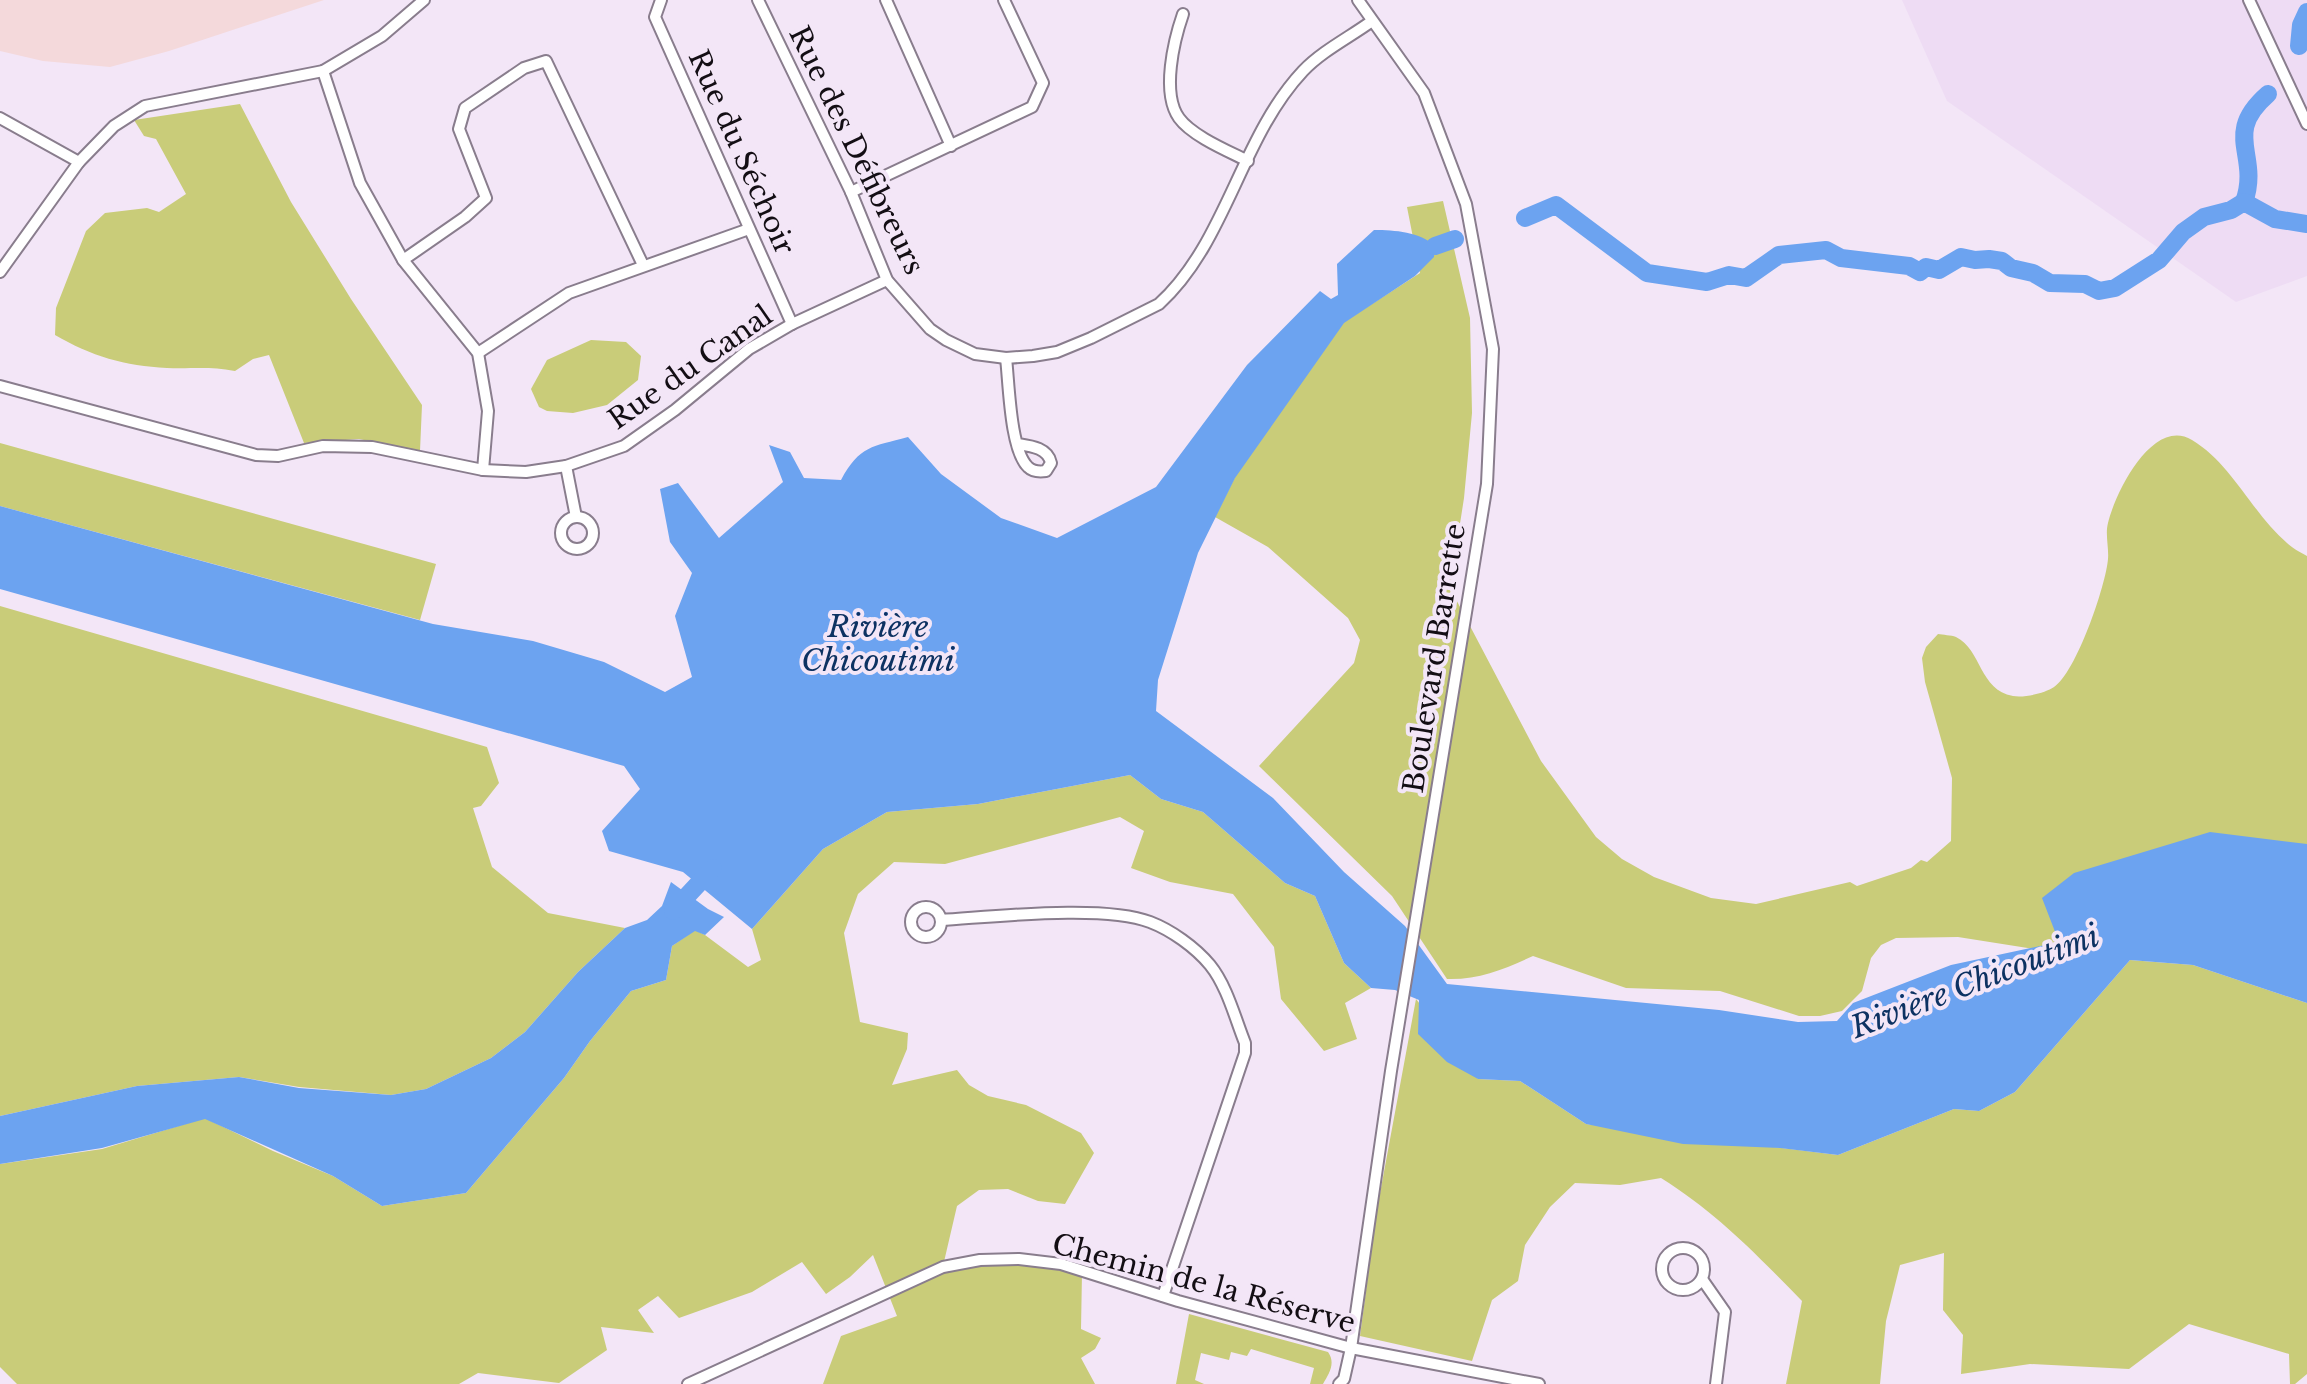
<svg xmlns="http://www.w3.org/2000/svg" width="2307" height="1384" font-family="'Libre Baskerville',serif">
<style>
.commercial{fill:#f4d9db}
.built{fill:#eedcf4}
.green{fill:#c9cc79}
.water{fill:#6ca3f0}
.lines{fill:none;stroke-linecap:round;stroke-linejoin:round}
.river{stroke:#6ca3f0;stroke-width:18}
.minor-casing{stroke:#897d8d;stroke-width:14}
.minor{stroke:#fff;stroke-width:10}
.labels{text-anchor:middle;stroke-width:8;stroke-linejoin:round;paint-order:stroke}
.street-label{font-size:28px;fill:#130e14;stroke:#f3e6f7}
.water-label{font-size:30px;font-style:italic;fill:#0d3262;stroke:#f3e6f7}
</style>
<rect width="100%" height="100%" fill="#f3e6f7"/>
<!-- commercial -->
<polygon class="commercial" points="0,0 324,0 169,51 110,67 43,61 0,51"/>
<!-- built -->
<polygon class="built" points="1902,0 2307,0 2307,276 2236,302 1947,101"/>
<!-- green -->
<g class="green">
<path d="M240 104 291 202 351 299 422 405 420 451 359 439 304 443 269 355 253 359 235 371C209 366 193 369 167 368 125 366 91 356 55 335L56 308 86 231 105 213 147 208 159 212 186 194 156 139 144 136 134 120Z"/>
<path d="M1443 201 1470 318 1472 413 1464 498 1450 588 1541 761 1596 837 1622 859 1654 877 1711 898 1756 904 1850 882 1857 886 1911 868 1921 860 1927 862 1951 841 1952 778 1925 682 1922 658 1926 647 1938 634C1943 635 1951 635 1956 637 1982 650 1979 690 2013 696 2025 698 2045 693 2054 687 2076 673 2106 585 2108 559 2109 548 2105 534 2108 523 2115 493 2153 416 2192 440 2232 464 2252 513 2287 543 2292 548 2300 552 2307 556V884L2046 951 1958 937 1896 938 1881 945 1871 958 1862 991 1842 1011 1820 1016H1799L1720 991 1626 988 1533 956C1505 969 1479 980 1447 979L1392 896 1259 766 1354 663 1360 640 1348 618 1268 547 1215 517 1238 471 1344 322 1420 273 1407 207Z"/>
<polygon points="591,340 626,342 641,356 638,380 607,405 573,413 547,411 539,407 531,389 547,360"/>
<polygon points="0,443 436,564 420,620 0,506"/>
<polygon points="0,606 487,747 499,783 481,806 473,808 492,867 548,913 625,928 578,972 525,1032 491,1058 426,1089 391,1095 299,1087 239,1077 137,1086 0,1116"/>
<polygon points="1130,775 1161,799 1203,812 1285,883 1315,896 1344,963 1371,988 1345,1003 1357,1039 1324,1051 1281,999 1274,947 1233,894 1170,882 1131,868 1144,831 1120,817 945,864 894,862 858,894 844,933 860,1022 908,1033 907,1049 892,1085 957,1070 969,1085 988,1096 1026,1105 1081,1133 1094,1153 1065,1204 1038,1201 1008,1189 979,1190 957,1206 943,1266 1019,1259 1082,1273 1081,1329 1101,1338 1095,1349 1081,1358 1095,1384 823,1384 841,1336 897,1316 873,1255 850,1277 826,1294 802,1262 752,1292 679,1318 658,1296 638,1310 654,1333 601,1327 607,1350 559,1383 478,1373 459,1384 17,1384 0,1367 0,1164 102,1149 205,1118 273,1151 333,1176 382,1206 466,1193 564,1078 590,1041 631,991 666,980 672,946 695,930 705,935 748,967 761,960 752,929 823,849 887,812 978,804"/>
<path d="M2130 960 2193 965 2307 1003V1374L2295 1384H2290L2289 1354 2189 1324 2129 1369 2030 1364 1961 1374 1963 1335 1943 1310 1944 1253 1900 1265 1886 1321 1880 1384H1786L1802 1301C1756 1254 1718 1214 1661 1178L1620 1185 1575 1183 1550 1207 1525 1245 1518 1281 1492 1300 1472 1361 1360 1336 1376 1215 1416 999 1478 1079 1520 1081 1586 1124 1838 1155 1954 1109 1979 1111 2015 1092Z"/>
<path d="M1189 1314 1328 1352C1336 1363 1329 1374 1323 1384H1310L1314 1368 1251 1349 1247 1356 1231 1352 1229 1360 1201 1353 1195 1380 1204 1384H1176Z"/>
</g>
<!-- water -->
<g class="water">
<path d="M1374 230C1395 230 1420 232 1435 246L1434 257 1415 276 1344 323 1235 478 1198 553 1158 680 1156 711 1273 798 1344 872 1405 926 1447 984 1719 1010 1798 1022 1837 1021 1853 1003 1951 965 2059 942 2042 898 2074 873 2210 832 2307 844V1003L2193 965 2130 960 2015 1092 1979 1111 1954 1109 1838 1155 1780 1148 1683 1144 1586 1124 1520 1081 1478 1079 1447 1062 1418 1034 1419 1000 1395 990 1371 988 1344 963 1315 896 1285 883 1203 812 1161 799 1130 775 978 804 887 812 823 849 752 929 683 872 609 851 602 831 640 789 624 766 0 589V506L433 624 533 641 604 662 665 692 692 677 675 616 692 573 670 542 660 489 678 483 719 538 783 482 769 445 790 452 804 478 841 480C860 445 872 447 908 437L941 474 1001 518 1057 538 1156 487 1247 365 1320 291 1331 299 1338 295 1337 264Z"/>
<polygon points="671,882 708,909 724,917 705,935 695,931 672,946 666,980 631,991 590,1041 564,1078 466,1193 382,1206 333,1176 205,1119 102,1148 0,1164 0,1116 137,1086 239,1077 299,1088 391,1095 426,1089 491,1058 525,1032 578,972 625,928 647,920 662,906"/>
</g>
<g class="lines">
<!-- river -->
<g class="river">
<polyline points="2299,46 2301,25 2307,12"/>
<path d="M2244 202C2261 154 2221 135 2268 94"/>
<polyline points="1525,218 1556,205 1647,273 1707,282 1729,275 1746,278 1779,255 1826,250 1841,258 1909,266 1920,272 1926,267 1939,270 1961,257 1975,260 1989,259 2002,261 2011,268 2033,273 2050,283 2085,284 2099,291 2115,288 2159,260 2183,232 2204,217 2231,210 2244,202 2275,219 2307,224"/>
<polyline points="1435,246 1455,239"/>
<polyline points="673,911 713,868"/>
</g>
<defs>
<g id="minor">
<polyline points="661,0 655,17 792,324"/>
<path d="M758 0 851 192 887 280 930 329 946 340 975 354 1006 358 1033 356 1057 352 1091 338 1159 304C1227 242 1240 138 1303 71 1322 51 1350 37 1372 21"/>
<polyline points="886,0 951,146"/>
<polyline points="2249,0 2307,124"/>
<path d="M1183 14C1174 40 1161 93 1179 118 1192 136 1228 151 1248 161"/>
<polyline points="323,71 360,183 403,260 478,353 488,411 483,470"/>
<polyline points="0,118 79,162"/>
<polyline points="851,192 1032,107 1043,83 1004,0"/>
<polyline points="403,260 465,217 486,198 459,129 465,108 524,68 546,61 643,265"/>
<polyline points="0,272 79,162 114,126 145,106 323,71 382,36 424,0"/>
<polyline points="478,353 569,293 749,229"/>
<path d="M1006 358C1009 383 1010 450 1028 467 1033 472 1039 472 1046 471L1051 463C1048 448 1031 446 1018 444"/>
<polyline points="0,386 256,455 278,456 323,446 372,447 483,470 526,472 566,466 624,446 675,410 749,349 792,324 887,280"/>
<polyline points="566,466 576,517"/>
<circle cx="577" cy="533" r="16"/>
<circle cx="926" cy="922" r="15"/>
<path d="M941 920C992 917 1104 904 1150 922 1171 930 1195 947 1210 965 1227 986 1235 1018 1245 1043V1053L1163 1296"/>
<circle cx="1683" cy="1269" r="21"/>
<polyline points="1702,1279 1725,1312 1716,1384"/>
<polyline points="688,1384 943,1267 980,1260 1019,1259 1061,1264 1178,1301 1351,1348 1539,1384"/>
<polyline points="1339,1384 1344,1379 1351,1348 1391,1071 1487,484 1493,349 1466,204 1424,93 1358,0"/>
</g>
</defs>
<!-- minor casing -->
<use href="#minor" class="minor-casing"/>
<!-- minor -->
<use href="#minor" class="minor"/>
</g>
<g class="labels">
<!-- street labels -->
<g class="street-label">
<text transform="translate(857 150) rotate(64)" y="10">Rue des Défibreurs</text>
<text transform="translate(742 152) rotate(66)" y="10">Rue du Séchoir</text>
<text transform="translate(690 367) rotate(-35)" y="10">Rue du Canal</text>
<text transform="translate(1434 658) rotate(-81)" y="10">Boulevard Barrette</text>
<text transform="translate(1204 1283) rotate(15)" y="10">Chemin de la Réserve</text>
</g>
<!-- water labels -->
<g class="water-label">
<text x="878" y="637">Rivière<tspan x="878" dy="34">Chicoutimi</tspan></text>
<text transform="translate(1975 982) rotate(-21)" y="10">Rivière Chicoutimi</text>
</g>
</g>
</svg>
